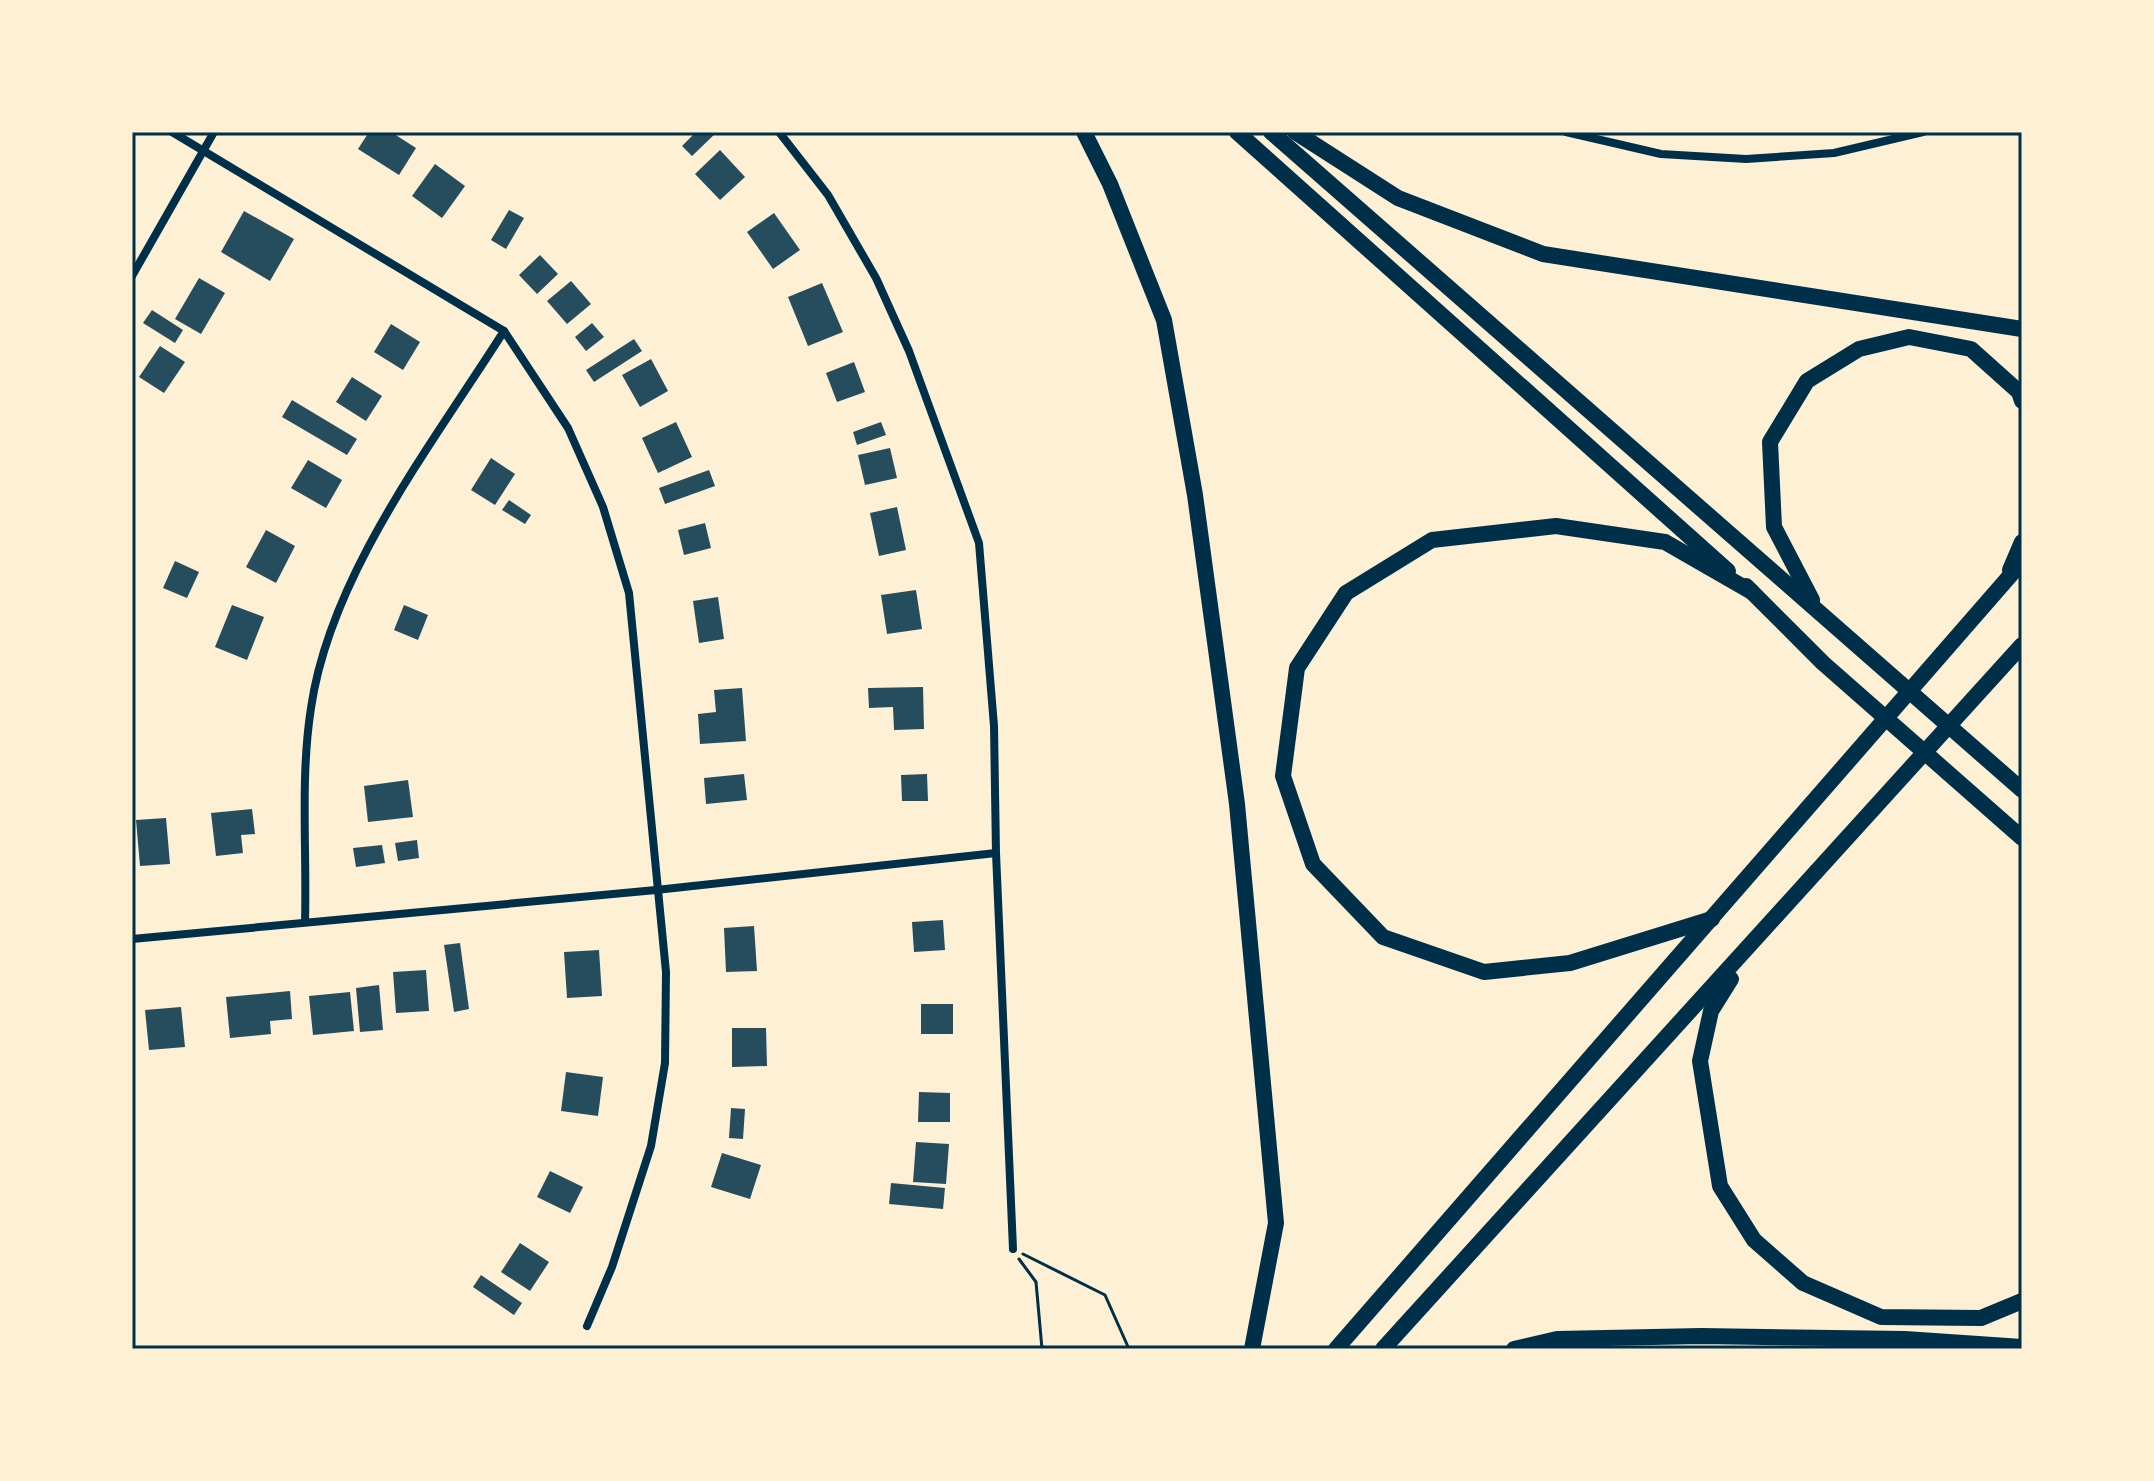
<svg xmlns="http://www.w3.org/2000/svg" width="2154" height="1481" font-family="Barlow,sans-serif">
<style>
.building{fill:#264d5e}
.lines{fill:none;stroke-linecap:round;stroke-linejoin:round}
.path{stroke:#003049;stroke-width:3}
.minor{stroke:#003049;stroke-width:8}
.primary{stroke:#003049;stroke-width:16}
.neatline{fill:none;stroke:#003049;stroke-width:3}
</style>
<rect width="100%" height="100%" fill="#fdf0d5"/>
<!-- building -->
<g class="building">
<polygon points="369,132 391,132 416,148 399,175 358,149"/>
<polygon points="696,132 717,132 692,156 682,146"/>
<polygon points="720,150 745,177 720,200 695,174"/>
<polygon points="435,164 465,186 442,218 412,196"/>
<polygon points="509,210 524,218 506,249 491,240"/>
<polygon points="244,211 294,239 270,281 221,252"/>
<polygon points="774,213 800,250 773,269 747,232"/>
<polygon points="540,255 558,274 537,294 519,275"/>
<polygon points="199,278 225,293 201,334 175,319"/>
<polygon points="571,281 591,304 567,324 547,301"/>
<polygon points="822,283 843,332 808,346 788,297"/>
<polygon points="152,310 183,330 175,343 143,323"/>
<polygon points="592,323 604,337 586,351 575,337"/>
<polygon points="391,324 420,342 403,370 374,352"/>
<polygon points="634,339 642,351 594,382 586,370"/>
<polygon points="160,346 185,362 164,393 139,377"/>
<polygon points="651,359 668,391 640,407 622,375"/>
<polygon points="854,362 865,392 837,402 826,373"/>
<polygon points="352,377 382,396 366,421 336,402"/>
<polygon points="292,400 357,439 347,455 282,417"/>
<polygon points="676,422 692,457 658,473 642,438"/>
<polygon points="881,422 886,435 857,445 853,432"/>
<polygon points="890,448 897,478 865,485 858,455"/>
<polygon points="491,458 515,474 495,505 471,490"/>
<polygon points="308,460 342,480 326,508 291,488"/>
<polygon points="709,470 715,486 665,504 659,488"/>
<polygon points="509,500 531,515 525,524 502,510"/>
<polygon points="897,507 906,550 879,556 870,513"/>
<polygon points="705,523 711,548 684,555 678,530"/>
<polygon points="266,530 295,546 276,583 246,567"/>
<polygon points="175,561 199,572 187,598 163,588"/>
<polygon points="916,590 922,629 887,634 881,595"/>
<polygon points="718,597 724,639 699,643 693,601"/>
<polygon points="232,605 264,617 247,660 215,647"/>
<polygon points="404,605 428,615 418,640 394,630"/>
<polygon points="923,687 924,729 894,730 893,707 869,708 868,688"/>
<polygon points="742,688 746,741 700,744 698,714 716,712 714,690"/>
<polygon points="744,774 747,800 706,804 704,778"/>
<polygon points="927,774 928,801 902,801 901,775"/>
<polygon points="408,780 413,817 368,822 364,786"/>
<polygon points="252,809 255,834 241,835 243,853 216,856 211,813"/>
<polygon points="166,818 170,864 140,866 136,820"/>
<polygon points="417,840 419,858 398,861 395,843"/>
<polygon points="382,845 385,863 356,867 353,848"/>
<polygon points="943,920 945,950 914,952 912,922"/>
<polygon points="754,926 757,971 726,972 724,928"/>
<polygon points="460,943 469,1009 454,1012 444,945"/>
<polygon points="599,950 602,996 567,998 564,952"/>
<polygon points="426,970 429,1011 396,1013 393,972"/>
<polygon points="379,985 383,1030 360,1032 356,988"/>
<polygon points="290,991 292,1019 270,1021 271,1034 230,1038 226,997"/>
<polygon points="350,992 354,1031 313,1035 309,996"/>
<rect x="921" y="1004" width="32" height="30"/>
<polygon points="181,1007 185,1047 149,1050 145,1010"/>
<polygon points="732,1028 766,1028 767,1066 732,1067"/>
<polygon points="566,1072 603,1077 598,1116 561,1111"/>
<polygon points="919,1092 950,1093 950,1122 918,1122"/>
<polygon points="731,1108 745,1109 743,1139 729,1138"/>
<polygon points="916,1142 949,1144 946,1184 913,1182"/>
<polygon points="722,1153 761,1165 750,1199 711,1187"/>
<polygon points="550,1171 583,1187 570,1213 537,1197"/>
<polygon points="891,1183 945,1188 943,1209 889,1204"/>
<polygon points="520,1243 549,1262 530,1291 501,1272"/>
<polygon points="481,1275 522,1303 514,1315 473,1287"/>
</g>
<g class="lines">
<!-- path -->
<g class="path">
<polyline points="1023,1254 1105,1295 1129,1349"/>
<polyline points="1019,1259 1036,1282 1042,1349"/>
</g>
<!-- minor -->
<g class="minor">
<polyline points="172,132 504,331 568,428 603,507 629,593 666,972 665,1063 651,1146 612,1267 587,1326"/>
<polyline points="779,132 828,195 876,278 909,351 979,543 994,726 996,853 1013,1249"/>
<polyline points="1566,132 1661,154 1746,159 1834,153 1923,132"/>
<polyline points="132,276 214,132"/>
<path d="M305 922C307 851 300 778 311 708 330 575 433 443 504 331"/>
<polyline points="132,939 656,890 996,853"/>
</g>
<!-- primary -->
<g class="primary">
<polyline points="1084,132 1110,184 1164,320 1195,495 1237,804 1276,1223 1252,1349"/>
<polyline points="1237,132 1728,571"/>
<polyline points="1271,132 2022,790"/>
<polyline points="1295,132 1398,198 1543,254 2022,329"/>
<polyline points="2010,570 2022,542"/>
<polyline points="1746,586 1823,663 2022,838"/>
<polyline points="1812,600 1774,527 1770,442 1807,381 1859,349 1909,337 1971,349 2019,392 2022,401"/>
<polyline points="1712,919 1570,963 1484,972 1383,937 1313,864 1283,776 1297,668 1346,593 1432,540 1556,526 1665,542 1752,592"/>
<polyline points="1731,979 1711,1011 1700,1061 1720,1186 1754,1240 1803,1283 1881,1317 1981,1318 2022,1301"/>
<polyline points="1336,1349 2022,562"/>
<polyline points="1383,1349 2022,645"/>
<polyline points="1514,1349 1557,1339 1701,1336 1905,1339 2022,1347"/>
</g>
</g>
<!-- border -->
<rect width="2154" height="1481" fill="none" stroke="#fdf0d5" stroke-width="268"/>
<rect x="134" y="134" width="1886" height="1213" class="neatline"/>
</svg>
